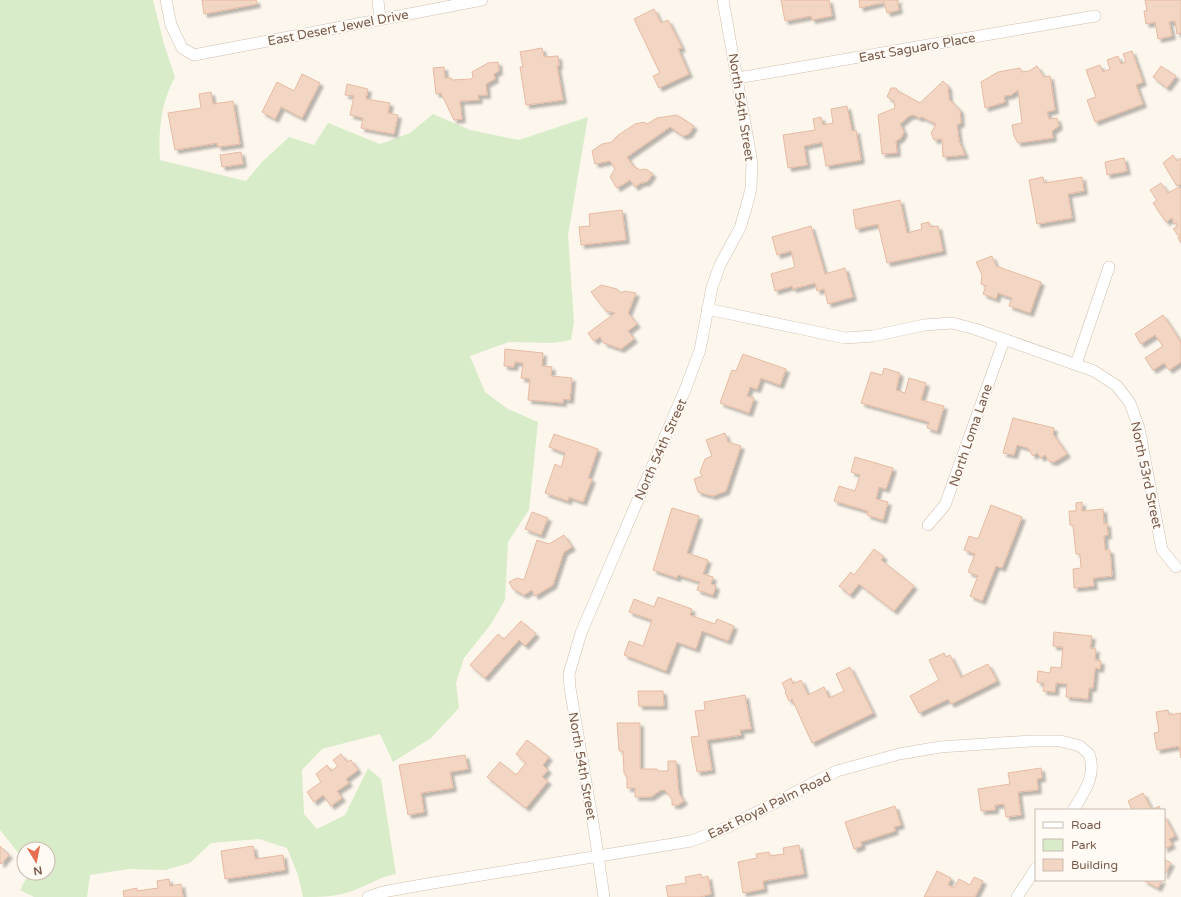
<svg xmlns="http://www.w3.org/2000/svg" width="1181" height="897" font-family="'Varela Round',sans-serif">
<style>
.green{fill:#d8ecc9}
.building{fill:#f3d5c3;stroke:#e6bba3;filter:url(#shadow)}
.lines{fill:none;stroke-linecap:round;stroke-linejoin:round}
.minor-casing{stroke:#d1beb0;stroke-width:12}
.minor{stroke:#fff;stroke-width:11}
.labels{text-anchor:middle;stroke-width:3.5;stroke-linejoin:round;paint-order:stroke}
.street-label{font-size:13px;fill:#7a5c4d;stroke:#fffaf3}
</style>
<defs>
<filter id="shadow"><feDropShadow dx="3.5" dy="3.5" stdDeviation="1" flood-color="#0004"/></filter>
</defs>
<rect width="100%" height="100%" fill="#fdf6ec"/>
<!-- green -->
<path class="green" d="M0 0H153L164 44 175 77C161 102 158 132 160 160L246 181 262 162 289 137 314 145 328 123 380 144 410 133 433 114 470 130 519 140 588 117 568 235 574 322 571 340 553 343 509 342 470 356 485 392 508 409 538 422 529 510 508 542 505 600 491 624 464 658 456 683 459 708 431 738 393 762 380 734 322 749 302 770 304 814 317 829 345 815 368 768 381 779 396 874C378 877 364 888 346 893 332 897 318 897 303 897L298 875 287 848 259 839 211 843 190 863 165 870 129 869 90 875 87 897H34L20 890 29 873H48V849H24V860L0 830Z"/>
<!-- building -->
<g class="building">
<polygon points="202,0 256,0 257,4 204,14"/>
<polygon points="781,0 829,0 832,16 812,20 811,16 785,21"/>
<polygon points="859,0 899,0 897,1 899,10 887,13 884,2 860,8"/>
<polygon points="1145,0 1181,0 1181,33 1177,34 1175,21 1169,22 1172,36 1158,39 1155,22 1146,24 1144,11 1147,11"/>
<polygon points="654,9 661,23 668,20 682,48 678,49 689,74 659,88 653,76 660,73 634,19"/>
<polygon points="542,48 544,57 558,56 559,66 557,66 563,100 526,105 520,67 523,67 520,52"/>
<polygon points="1132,51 1143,82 1136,85 1143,104 1095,122 1087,100 1096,97 1086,70 1100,65 1103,72 1110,69 1107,60 1118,56 1121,64 1126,62 1123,54"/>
<polygon points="498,62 499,71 494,74 495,79 486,84 487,95 478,95 479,100 460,101 462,119 454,120 441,93 436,94 433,68 444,67 445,78 451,78 452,80 471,79 473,77 472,72 488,63"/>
<polygon points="1037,66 1044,77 1050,76 1055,110 1047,112 1049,119 1057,118 1059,126 1052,131 1053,138 1018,143 1014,136 1012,125 1022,123 1018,90 1011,95 1004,96 1005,102 985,108 981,82 998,72 1020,68 1022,72 1029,71"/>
<polygon points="1161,66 1176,76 1167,88 1153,77"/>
<polygon points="302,74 320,83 302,118 281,107 275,119 262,112 277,82 294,91"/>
<polygon points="943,81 948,86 949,99 960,110 961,123 957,125 959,141 965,155 943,157 942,139 934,140 931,133 936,124 922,117 919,118 914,115 909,116 900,124 904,132 901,138 896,141 897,153 882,154 878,115 895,108 894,101 887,97 891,88 896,88 899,93 902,93 920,103"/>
<polygon points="347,84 368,89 366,99 390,103 388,113 398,115 394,134 361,128 363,118 350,115 354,96 345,95"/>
<polygon points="211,92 213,104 233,101 240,144 218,147 217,143 175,150 168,113 201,108 199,94"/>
<polygon points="847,106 852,131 856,130 861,160 826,166 822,142 804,146 807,165 788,168 783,135 815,130 813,119 821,117 823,125 833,123 831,109"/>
<polygon points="677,115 694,126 689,134 683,136 670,127 627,157 633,166 640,170 646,169 653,174 647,182 641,183 635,187 630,180 617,188 610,177 615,169 610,161 595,164 592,151 602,144 612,142 617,136 635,124 644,122 647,124 657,118"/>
<polygon points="241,152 243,164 222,167 220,155"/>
<polygon points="1173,155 1177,161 1181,158 1181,184 1177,186 1163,163"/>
<polygon points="1124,158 1127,171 1107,175 1105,162"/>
<polygon points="1043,177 1044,183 1082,177 1084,191 1068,194 1072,218 1037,224 1029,180"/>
<polygon points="1161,183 1168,193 1179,187 1181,191 1181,243 1178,238 1180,237 1173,229 1178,226 1176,223 1174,224 1172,218 1166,222 1153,203 1157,200 1150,190"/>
<polygon points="900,200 907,233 922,229 921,224 929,222 930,227 938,226 943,251 887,263 878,224 856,229 853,210"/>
<polygon points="622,210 626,240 581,245 579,227 590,226 589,214"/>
<polygon points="811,226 825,274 845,268 853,297 828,304 824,289 817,291 815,283 793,289 792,286 775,291 771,274 795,267 791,251 777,255 772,237"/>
<polygon points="992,256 996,266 1041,282 1030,313 1009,306 1012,298 998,293 996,299 983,294 986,286 981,284 982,275 976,262"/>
<polygon points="601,285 617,289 621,293 624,291 636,293 628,313 637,324 628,331 634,339 621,349 604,343 600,337 594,341 588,333 615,313 606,311 591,292"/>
<polygon points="1163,315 1181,342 1181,362 1169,370 1164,363 1153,370 1145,358 1163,346 1155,335 1141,344 1135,334"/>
<polygon points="505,349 543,353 542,366 552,367 551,376 572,378 570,400 563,399 563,403 528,400 530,379 521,378 523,363 515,362 514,367 504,366"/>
<polygon points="743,354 786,369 780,385 761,378 757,389 750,387 747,396 754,398 749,413 720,403 732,370 736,371"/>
<polygon points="884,368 900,373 896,390 905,393 909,378 926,383 921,400 944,406 937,431 927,428 929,422 861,403 871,372 882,375"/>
<polygon points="1013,418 1054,428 1053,434 1067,454 1054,462 1049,461 1045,455 1041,458 1037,453 1033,456 1028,448 1017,445 1014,455 1003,453"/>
<polygon points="725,433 728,442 741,446 726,491 713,496 698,492 694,479 702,476 700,472 705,459 712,456 706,440"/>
<polygon points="554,434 598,449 588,478 592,479 583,502 569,497 568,501 545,493 555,464 561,467 565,453 549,447"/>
<polygon points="855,457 893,468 886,489 879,487 876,499 888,502 883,520 867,515 868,511 834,501 839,486 855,491 860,475 851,472"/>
<polygon points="1082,502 1082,511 1103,509 1104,524 1107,523 1108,535 1104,536 1105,550 1110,550 1112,576 1093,578 1094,586 1074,588 1073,569 1081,568 1080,554 1076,554 1073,525 1070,525 1069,511 1076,511 1076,503"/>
<polygon points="991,505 1022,517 1002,568 996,566 982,601 970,596 978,576 968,572 975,554 964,550 969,536 978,539"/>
<polygon points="672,508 699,516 687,553 708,560 703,574 713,577 711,584 716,586 713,595 697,590 700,582 678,575 677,578 653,570"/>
<polygon points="532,512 548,518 541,535 525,529"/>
<polygon points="564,535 572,547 564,552 553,585 535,596 532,590 524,595 513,589 509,582 517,578 524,580 537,540 549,544"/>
<polygon points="874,549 884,557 881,560 914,586 894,611 859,584 850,595 839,586 851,572 854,575"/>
<polygon points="658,597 692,609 690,615 715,624 717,619 734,626 728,641 702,631 696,649 677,642 666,671 624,655 629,641 643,646 652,620 629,612 634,599 654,607"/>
<polygon points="521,621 536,634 525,646 519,640 485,678 470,665 498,634 504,639"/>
<polygon points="1054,632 1092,636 1090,648 1096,649 1095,660 1101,661 1100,669 1095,668 1093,688 1089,688 1088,699 1066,697 1067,684 1056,683 1055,692 1043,691 1044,683 1037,682 1038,671 1050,673 1051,667 1061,668 1063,647 1053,646"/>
<polygon points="944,653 946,657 950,655 961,677 988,664 997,681 951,704 948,699 919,713 910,696 939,680 929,660"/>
<polygon points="850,667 873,713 812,743 792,699 789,701 785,692 786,691 782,683 791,678 793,684 801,680 808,695 824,687 829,698 844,691 836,674"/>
<polygon points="638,691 663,691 664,706 639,706"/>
<polygon points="745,695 751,729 740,730 741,735 707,740 712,770 697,772 691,737 699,736 695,711 705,710 704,702"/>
<polygon points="1168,710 1169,715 1181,713 1181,758 1179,746 1157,750 1154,733 1159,732 1156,712"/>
<polygon points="617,723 640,723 640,769 657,769 659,771 668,771 668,761 676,761 679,794 684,801 678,805 672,805 672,799 665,790 661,790 651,797 635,797 635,788 627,788 627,778 624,773 623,751 619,751"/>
<polygon points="527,740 549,757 543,765 548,770 542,777 548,781 526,808 487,777 500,762 516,775 526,763 516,754"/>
<polygon points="341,754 347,762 351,760 358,770 346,779 349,783 337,791 342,798 331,806 323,795 314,802 307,792 321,782 316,774 327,765 331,771 338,766 333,760"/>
<polygon points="465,755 468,769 450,772 453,788 421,793 424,812 408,815 399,765"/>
<polygon points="1041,768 1042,778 1037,779 1038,790 1018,792 1021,815 1006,817 1004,804 995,805 995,810 981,811 978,789 1010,784 1008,773"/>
<polygon points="1143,793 1152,810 1159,806 1161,810 1132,810 1128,801"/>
<polygon points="895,806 901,825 894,827 895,831 861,842 862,846 854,849 845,822"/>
<polygon points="1164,815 1175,836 1169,839 1172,845 1164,849"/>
<polygon points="799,845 804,874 763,881 764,889 743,893 738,862 757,858 756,854 769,852 770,856 784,854 783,848"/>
<polygon points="0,846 9,855 1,864 0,863"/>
<polygon points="253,846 255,859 283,855 285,870 225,879 221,851"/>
<polygon points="1164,859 1171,863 1164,876"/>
<polygon points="937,871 951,878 948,885 954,888 959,879 970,885 974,877 983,881 975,897 924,897"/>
<polygon points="701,874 702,878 708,876 711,894 700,897 668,897 666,886 686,883 685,877"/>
<polygon points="169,879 170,886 181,884 183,897 124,897 123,891 137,888 137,891 158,888 157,881"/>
<polygon points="1143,880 1162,880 1158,888"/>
</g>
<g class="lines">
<defs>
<g id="minor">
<polyline points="166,0 171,25 182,48 194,55 482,0"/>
<polyline points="378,0 380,19"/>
<polyline points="738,78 1095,16"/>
<polyline points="707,309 845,338 873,336 924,325 952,323 975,329 1094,371 1117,386 1130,403 1139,428 1162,550 1176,567"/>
<polyline points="1076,364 1109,267"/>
<polyline points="928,525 945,505 1004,340"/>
<path d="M368 897 383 892 427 884 691 841 728 827 837 771 899 754 940 747 1031 741H1061L1080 746 1089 754C1097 775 1084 793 1073 810"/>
<polyline points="604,897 595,835 570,688 569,674 581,633 685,390 700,350 712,287 720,265 740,228 746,208 751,189 752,163 723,0"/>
<polyline points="1017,897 1036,868"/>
</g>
</defs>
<!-- minor casing -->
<use href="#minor" class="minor-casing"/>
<!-- minor -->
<use href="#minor" class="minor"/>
</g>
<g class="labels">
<!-- street labels -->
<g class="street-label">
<text transform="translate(338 27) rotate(-11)" y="5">East Desert Jewel Drive</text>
<text transform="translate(917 47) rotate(-10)" y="5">East Saguaro Place</text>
<text transform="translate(742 107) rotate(81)" y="5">North 54th Street</text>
<text transform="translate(970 435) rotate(-71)" y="5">North Loma Lane</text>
<text transform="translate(660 449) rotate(-66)" y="5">North 54th Street</text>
<text transform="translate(1147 475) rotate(78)" y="5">North 53rd Street</text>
<text transform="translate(583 766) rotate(80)" y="5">North 54th Street</text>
<text transform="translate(769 805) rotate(-26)" y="5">East Royal Palm Road</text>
</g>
</g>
<!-- legend -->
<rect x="1035" y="809" width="130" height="72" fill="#fffaf3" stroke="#cabbb1"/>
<rect x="1043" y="822" width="20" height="6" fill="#ffffff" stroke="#cabbb1"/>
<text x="1071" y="829" font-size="12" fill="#7a5c4d">Road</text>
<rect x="1043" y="839" width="20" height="12" fill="#d8ecc9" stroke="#cabbb1"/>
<text x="1071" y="849" font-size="12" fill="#7a5c4d">Park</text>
<rect x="1043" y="859" width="20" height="12" fill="#f3d5c3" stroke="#cabbb1"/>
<text x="1071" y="869" font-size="12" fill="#7a5c4d">Building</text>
<!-- north arrow -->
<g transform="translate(36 861) rotate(170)"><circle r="19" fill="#fffaf3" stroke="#cabbb1"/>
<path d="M0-3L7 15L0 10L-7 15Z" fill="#e76f51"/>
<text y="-6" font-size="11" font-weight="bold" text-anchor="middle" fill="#7a5c4d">N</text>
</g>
</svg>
